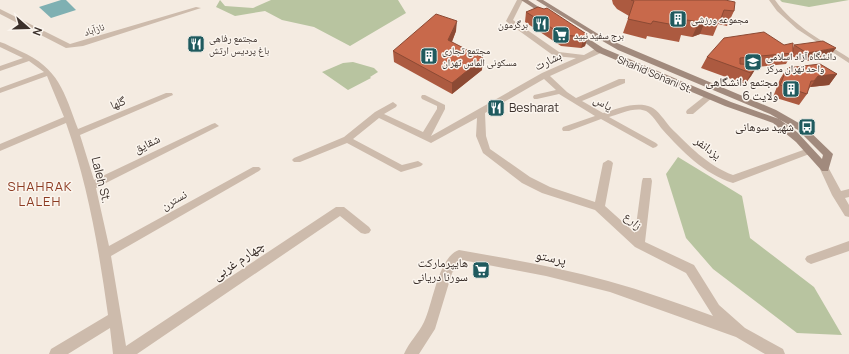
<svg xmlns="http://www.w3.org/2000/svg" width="849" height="354" font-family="Manrope,'Noto Naskh Arabic',sans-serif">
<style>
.green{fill:#b8c4a0}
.water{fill:#7fb0b2}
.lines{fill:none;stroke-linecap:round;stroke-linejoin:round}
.street{fill:#cdbbac;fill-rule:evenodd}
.secondary{fill:#a18a7d;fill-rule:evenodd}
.wall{fill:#ac5a40}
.shaded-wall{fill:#8c4a34}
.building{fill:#c8694b;stroke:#8c4a34}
.labels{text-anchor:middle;stroke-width:3;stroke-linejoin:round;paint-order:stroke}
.far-poi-label{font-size:10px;fill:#3b302b;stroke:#fbf5ee;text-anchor:start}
.far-street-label{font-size:10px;fill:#3b302b;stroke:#fbf5ee}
.street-label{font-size:12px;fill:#3b302b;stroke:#fbf5ee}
.poi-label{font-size:12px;fill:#3b302b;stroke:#fbf5ee;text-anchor:end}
.neighbourhood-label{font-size:13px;letter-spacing:1px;fill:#8c3b22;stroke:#fbf5ee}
.near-street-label{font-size:14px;fill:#3b302b;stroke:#fbf5ee}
</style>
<rect width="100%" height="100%" fill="#f4ebe1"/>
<!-- green -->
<g class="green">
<polygon points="220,0 225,6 253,8 271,0 398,0 406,13 350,46 314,27 282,20 265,11 235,16 216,7"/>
<polygon points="780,0 849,0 809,7 782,2"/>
<polygon points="353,62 374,68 378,72 370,77 371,78 348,90 322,72 343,63"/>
<polygon points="678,157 742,196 750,238 814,287 842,335 797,333 713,269 686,238 666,174"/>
</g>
<!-- water -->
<polygon class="water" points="61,0 66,0 76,10 51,18 39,7"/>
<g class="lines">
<!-- street -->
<g class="street">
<path d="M517 0H523L513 20 559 52 584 55 597 48H603V52L550 76 567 92 576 98 619 79H625V83L582 101 603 113C617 109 636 101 651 107 658 110 665 121 670 127 688 145 708 166 733 175L806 149H812L814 151 812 153 733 183C704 174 682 151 662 129 658 124 652 114 646 111 636 106 619 114 609 117L656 143 658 145 656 147 653 148 601 119 569 131H563L562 129 563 127 595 116 559 94 537 99H534L533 97 534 95 556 90 544 79 485 113 486 136 490 149 530 177 550 187 595 202 603 163 608 160 611 161 613 163 605 206 635 233 642 181 643 178H651L652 181 645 242 694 265 719 305 745 328 783 349 785 354H765L736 337 610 292 546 276 462 260 452 273 435 329 419 354H404C409 342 419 333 424 322 433 304 438 257 459 250 509 259 559 267 608 281 644 291 678 303 713 316L686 273 635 247 595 210 542 193 522 183 483 153 476 136 477 118 431 143 379 118 353 139 402 165 418 161 423 164 421 166 401 172 347 143 300 162H294L292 160 294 158 344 137 375 112 393 102 397 105 396 107 384 114 423 132 437 109V106L422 99 421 97 422 95H425L445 105V109L431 136 542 73 576 58 554 56 507 22 506 21Z"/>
<path d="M769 0H775C793 26 823 41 849 58V63L797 29 777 11Z"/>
<polygon points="196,7 201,8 83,46 66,48 0,14 0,9 70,44"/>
<path d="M0 42C7 44 13 48 20 51 59 68 64 92 78 129L166 93H172L173 95 80 135 94 180 212 124 215 123 219 126 96 188 109 246 253 167H259L261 169 259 171 111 256 126 346 336 207H344L369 227 371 230 369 233 365 234 361 233 340 216 137 354H113L110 328 68 354H49L51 349 108 315C99 250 88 185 66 123L0 151V144L64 117 47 76 0 93V88L44 72 29 61 0 71V66L23 58 0 47Z"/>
<polygon points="706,95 709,95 713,97 693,114 687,114 686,112 687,110"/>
<polygon points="825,166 828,167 841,191 849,189 849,197 845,198 849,205 849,217 845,216 832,195 820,169"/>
<polygon points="849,241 849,251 811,264 807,262 805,259 807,256"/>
</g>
<!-- secondary -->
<g class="secondary">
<polygon points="521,0 528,0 551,15 546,16"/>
<polygon points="536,0 543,0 603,37 624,46 776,110 804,126 833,154 828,171 822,171 796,142 773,123 725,106 597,52 573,33 578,32 603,48 731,102 779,119 797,132 822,159 823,155 798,130 770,114 618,50 599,39"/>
</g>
</g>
<!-- wall -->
<g class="wall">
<polygon points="612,0 725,0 734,11 727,26 718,24 713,36 700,34 692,37 681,35 679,42 647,36 646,39 623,33 629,16 617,9 613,4"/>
<polygon points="526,12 588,35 585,46 581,48 561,46 525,22"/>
<polygon points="456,31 452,42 482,70 452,94 394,62 393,51"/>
<polygon points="784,45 793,48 794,45 830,56 801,62 791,55 786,64 756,67 751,76 745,84 701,68 707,57"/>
<polygon points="787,68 837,74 829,85 810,87 808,90 807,94 799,105 773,97 780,79"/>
</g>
<!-- shaded-wall -->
<g class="shaded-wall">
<polygon points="706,19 700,34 692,37 699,22"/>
<polygon points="457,21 456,31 448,51 448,40"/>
<polygon points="588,35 585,46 581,48 584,37"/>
<polygon points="836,48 830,56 801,62 807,53"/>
<polygon points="483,58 482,70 452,94 452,83"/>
<polygon points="758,65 751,76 745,84 751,73"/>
<polygon points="837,74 829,85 810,87 806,93 818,76"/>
</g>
<!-- building -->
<g class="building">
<polygon points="631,0 725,0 735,2 734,11 724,10 720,21 706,19 699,22 687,20 685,27 653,21 651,24 628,19 634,1"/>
<polygon points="538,7 544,9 547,8 588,35 584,37 563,35 526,12"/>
<polygon points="436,14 457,21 448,40 483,58 452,83 393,51"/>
<polygon points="764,32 784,45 793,43 793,53 740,58 740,64 758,65 751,73 707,57 724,38"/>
<polygon points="823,41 836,48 807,53 794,45"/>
<polygon points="820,64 837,74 818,76 814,81 811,81 807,94 780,85 787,68"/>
</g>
<!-- icons -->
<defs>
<symbol id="building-square" viewBox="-11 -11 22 22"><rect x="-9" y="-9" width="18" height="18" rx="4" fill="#1f5a5e" stroke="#fbf5ee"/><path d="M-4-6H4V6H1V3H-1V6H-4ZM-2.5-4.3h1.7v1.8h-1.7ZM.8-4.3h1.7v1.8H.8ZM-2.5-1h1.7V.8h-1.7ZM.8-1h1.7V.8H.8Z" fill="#fff"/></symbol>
<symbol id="restaurant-square" viewBox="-11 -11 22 22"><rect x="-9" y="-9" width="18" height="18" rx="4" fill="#1f5a5e" stroke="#fbf5ee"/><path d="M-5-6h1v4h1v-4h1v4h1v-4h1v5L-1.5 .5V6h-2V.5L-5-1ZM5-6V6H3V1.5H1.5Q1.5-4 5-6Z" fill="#fff"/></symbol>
<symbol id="supermarket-square" viewBox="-11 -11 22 22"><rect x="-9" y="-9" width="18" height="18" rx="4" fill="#1f5a5e" stroke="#fbf5ee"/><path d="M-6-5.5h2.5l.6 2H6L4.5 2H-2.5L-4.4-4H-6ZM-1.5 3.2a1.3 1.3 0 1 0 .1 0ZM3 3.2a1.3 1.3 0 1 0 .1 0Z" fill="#fff"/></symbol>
<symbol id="university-square" viewBox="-11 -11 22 22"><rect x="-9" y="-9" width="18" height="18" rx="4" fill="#1f5a5e" stroke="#fbf5ee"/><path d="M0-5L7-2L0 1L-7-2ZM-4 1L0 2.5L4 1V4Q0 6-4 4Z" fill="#fff"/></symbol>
<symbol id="bus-square" viewBox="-11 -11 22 22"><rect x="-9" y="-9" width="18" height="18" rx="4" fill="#1f5a5e" stroke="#fbf5ee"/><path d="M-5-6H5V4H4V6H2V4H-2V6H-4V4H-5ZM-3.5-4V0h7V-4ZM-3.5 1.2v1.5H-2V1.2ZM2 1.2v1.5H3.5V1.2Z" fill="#fff"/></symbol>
</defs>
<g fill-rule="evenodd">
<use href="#building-square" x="668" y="9" width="20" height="20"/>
<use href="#restaurant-square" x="531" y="14" width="20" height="20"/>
<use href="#supermarket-square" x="551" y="25" width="20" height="20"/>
<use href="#restaurant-square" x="186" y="34" width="20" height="20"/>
<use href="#building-square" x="419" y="46" width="20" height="20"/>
<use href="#university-square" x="743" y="52" width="20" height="20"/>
<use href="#building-square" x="781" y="79" width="20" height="20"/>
<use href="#restaurant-square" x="486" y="98" width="20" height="20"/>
<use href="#bus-square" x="797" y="117" width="20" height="20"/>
<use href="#supermarket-square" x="471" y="260" width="20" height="20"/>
</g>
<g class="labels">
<!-- far-poi labels -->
<g class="far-poi-label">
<text x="691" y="23">مجموعه ورزشی</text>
<text x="528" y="28" text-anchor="end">برگرمون</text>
<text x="574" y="39">برج سفید نبید</text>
<text x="209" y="42">مجتمع رفاهی<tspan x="209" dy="12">باغ پردیس ارتش</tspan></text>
<text x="442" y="54">مجتمع تجاری<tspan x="442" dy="12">مسکونی الماس تهران</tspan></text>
<text x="766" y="60">دانشگاه آزاد اسلامی<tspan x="766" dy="12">واحد تهران مرکز</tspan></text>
</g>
<!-- far-street labels -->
<g class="far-street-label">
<text transform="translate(94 29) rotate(-17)" y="4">نازآباد</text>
<text transform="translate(655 74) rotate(23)" y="4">Shahid Sohani St.</text>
</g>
<!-- street labels -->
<g class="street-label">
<text transform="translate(548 61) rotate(-26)" y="4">بشارت</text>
<text transform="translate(118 103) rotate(-22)" y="4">گلها</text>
<text transform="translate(603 103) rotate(29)" y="4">یاس</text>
<text transform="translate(147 144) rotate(-26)" y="4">شقایق</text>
<text transform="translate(708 148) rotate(37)" y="4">یزدانفر</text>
<text transform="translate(101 180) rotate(76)" y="4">Laleh St.</text>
<text transform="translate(174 200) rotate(-29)" y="4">نسترن</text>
<text transform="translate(633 221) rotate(42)" y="4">زارع</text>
</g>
<!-- poi labels -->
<g class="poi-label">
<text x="778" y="86">مجتمع دانشگاهی<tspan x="778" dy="14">ولایت 6</tspan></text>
<text x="509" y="112" text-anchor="start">Besharat</text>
<text x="794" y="131">شهید سوهانی</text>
<text x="468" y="267">هایپرمارکت<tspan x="468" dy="14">سورنا دریانی</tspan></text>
</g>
<!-- neighbourhood labels -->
<g class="neighbourhood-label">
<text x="40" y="191">SHAHRAK<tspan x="40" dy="15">LALEH</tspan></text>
</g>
<!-- near-street labels -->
<g class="near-street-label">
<text transform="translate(551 257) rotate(12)" y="5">پرستو</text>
<text transform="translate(238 260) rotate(-34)" y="5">چهارم غربی</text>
</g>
</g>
<!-- north arrow -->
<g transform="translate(28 28) rotate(110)" stroke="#fbf5ee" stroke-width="3" paint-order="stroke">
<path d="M0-3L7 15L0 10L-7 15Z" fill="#3b302b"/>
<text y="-6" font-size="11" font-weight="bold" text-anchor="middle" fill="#3b302b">N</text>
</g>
</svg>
